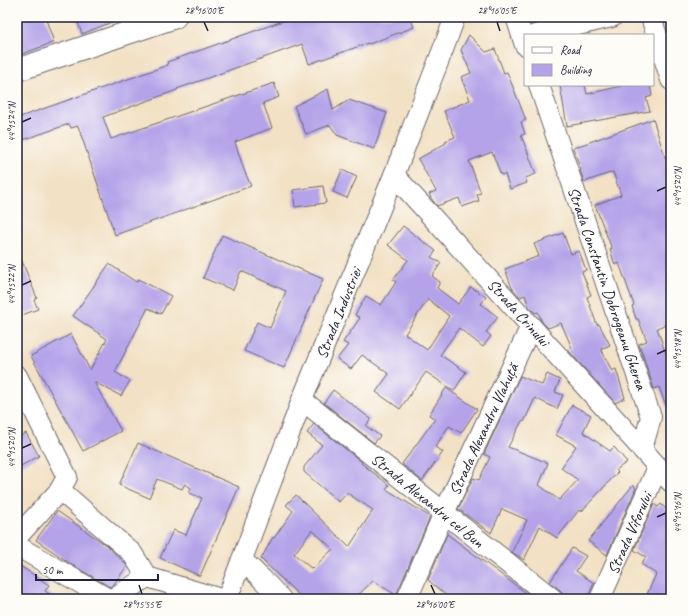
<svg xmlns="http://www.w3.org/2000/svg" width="688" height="616" font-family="Caveat,sans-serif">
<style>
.building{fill:#b4a3e9;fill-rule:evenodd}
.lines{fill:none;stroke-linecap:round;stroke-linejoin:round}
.minor-casing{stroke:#6b656b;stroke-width:22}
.major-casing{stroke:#6b656b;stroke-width:24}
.minor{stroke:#fff;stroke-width:20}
.major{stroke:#fff;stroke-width:22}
.ticks{fill:none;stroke:#22223b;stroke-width:1.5}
.labels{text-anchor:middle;stroke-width:3;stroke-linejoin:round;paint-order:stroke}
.street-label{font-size:16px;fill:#22223b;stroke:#fdfcf7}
.neatline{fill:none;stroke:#22223b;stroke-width:1.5}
.ticks-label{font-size:10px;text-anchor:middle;fill:#22223b}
</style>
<rect width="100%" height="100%" fill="#fdfcf7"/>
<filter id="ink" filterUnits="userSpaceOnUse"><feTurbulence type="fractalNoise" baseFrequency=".025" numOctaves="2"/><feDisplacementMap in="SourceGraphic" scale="8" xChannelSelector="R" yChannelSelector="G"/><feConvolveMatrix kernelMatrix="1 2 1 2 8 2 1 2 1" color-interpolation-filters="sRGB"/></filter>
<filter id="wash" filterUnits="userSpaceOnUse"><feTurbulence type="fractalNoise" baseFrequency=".012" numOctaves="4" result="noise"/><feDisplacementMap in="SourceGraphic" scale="16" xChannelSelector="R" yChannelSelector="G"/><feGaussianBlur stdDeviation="0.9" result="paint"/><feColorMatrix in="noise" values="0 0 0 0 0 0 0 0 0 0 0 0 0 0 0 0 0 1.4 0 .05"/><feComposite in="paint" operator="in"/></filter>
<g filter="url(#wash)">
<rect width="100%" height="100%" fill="#f2e1c4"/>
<g id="blocks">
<!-- building -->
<g class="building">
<polygon points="17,17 45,17 54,42 17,56"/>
<polygon points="76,17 122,17 122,18 82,34"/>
<polygon points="294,17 410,17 414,27 369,44 368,43 309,64 302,44 177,89 177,90 103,117 111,139 274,83 279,97 263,103 272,128 235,142 244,170 251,186 115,235 78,126 71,128 69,124 20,141 17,133 17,118 168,65 167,62"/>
<polygon points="469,35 486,52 495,49 504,73 507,72 526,120 521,122 525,134 521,135 536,174 525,178 527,183 510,189 505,174 501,175 492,152 469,161 481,193 477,194 479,201 462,207 459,198 437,206 431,198 429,194 436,191 418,159 446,143 445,141 455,137 444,111 470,100 461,77 471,73 461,50"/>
<polygon points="560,85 585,85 587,94 626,85 650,85 652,96 646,98 650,111 567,126"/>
<polygon points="328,89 333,110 349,100 387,113 374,149 337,135 330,125 306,134 294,106"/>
<polygon points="653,119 671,176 671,322 657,328 671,369 671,416 670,416 659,387 654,389 639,344 647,341 638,319 636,319 632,306 634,305 619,263 615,265 610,249 612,249 595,205 621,195 613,172 584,182 580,170 581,170 573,148"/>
<polygon points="342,170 357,177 347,198 333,192"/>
<polygon points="323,186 326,203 295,207 293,190"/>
<path d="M403 226 436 251 431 257 441 263 432 276 440 282 437 288 458 304 471 287 486 297 481 304 498 317 486 332 491 336 483 347 459 328 440 355 466 372 454 391 426 372 400 409 376 392 389 374 362 355 351 369 337 359 348 345 343 342 360 318 355 315 366 296 381 305 396 282 393 280 408 260 388 245ZM428 299 449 316 427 350 405 334Z"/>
<polygon points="563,233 571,254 579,251 586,270 582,272 591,295 587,297 597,325 599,324 610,345 601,349 612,371 616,369 625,398 615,403 568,350 572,348 561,323 548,328 542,322 538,312 535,313 529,307 525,295 520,297 512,288 505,269 539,256 534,244"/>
<polygon points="222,235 323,279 284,368 244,351 257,322 270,328 286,291 241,271 233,290 203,278"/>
<polygon points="17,249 37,298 34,300 38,309 17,317"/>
<polygon points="109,264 136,282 138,279 171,296 161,314 148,308 115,372 130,381 121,396 94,382 121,431 83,451 31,356 71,334 90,370 107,339 73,316"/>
<polygon points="547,374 560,380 555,392 563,395 557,409 535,398 524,422 522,421 508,447 548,463 539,485 559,500 578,480 561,468 576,446 556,435 572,405 591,415 583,432 610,451 614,447 627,462 616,470 618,472 581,512 579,510 557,538 540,526 524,560 512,552 527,520 502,509 491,533 458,509 473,478 479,480 490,457 484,454 520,376 542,385"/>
<polygon points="446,388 477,409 461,433 449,426 435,447 443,452 422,481 402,464 435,419 429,415"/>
<polygon points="333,390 371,419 366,426 380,436 374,443 324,403"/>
<path d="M314 424 362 462 361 463 389 485 386 489 430 517 396 595 373 581 354 599H303L261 559 273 537 274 538 293 511 286 505 296 495 349 547 373 510 347 493 339 502 304 472V467L322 445 307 433ZM312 530 333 549 312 569 294 554Z"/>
<polygon points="26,433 39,456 17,468 17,438"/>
<polygon points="138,443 239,487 200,576 160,558 173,530 186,535 202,498 189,493 191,488 185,484 182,489 157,479 149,498 119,485"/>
<polygon points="633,485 636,488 607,555 588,541"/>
<polygon points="654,504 658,507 661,504 671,514 671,599 645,599 656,574 641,564 646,557 634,550"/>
<polygon points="57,511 106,545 123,561 127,566 114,584 110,587 71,564 36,540"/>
<polygon points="447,534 499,573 534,599 450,599 428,580"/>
<polygon points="572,548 586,556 576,571 594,583 589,594 589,599 564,599 564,594 560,590 550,582"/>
<polygon points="17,564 49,585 45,591 57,599 17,599"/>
</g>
</g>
</g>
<g filter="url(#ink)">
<use href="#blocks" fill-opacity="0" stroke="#6b656b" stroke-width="1"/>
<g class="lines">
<defs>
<g id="minor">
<polyline points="516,17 525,45"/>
<polyline points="651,17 671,80"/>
<polyline points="535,35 612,17"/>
<polyline points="539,85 651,417 642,449 671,482"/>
<polyline points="394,175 642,449"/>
<polyline points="17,376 67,477 60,490 132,553 147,577"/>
<polyline points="302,400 553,599"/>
<polyline points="17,537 60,490"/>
<polyline points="17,546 108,599"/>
<polyline points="242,560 262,579 281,599"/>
<polyline points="112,599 147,577 221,599"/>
<polyline points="227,599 302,400 394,175 444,47 455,17"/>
<polyline points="407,599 444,513 531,326"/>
<polyline points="600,599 658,467"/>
</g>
<polyline id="major" points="17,70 175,17"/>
</defs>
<!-- minor casing -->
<use href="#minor" class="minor-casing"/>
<!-- major casing -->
<use href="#major" class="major-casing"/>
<!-- minor -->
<use href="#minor" class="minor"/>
<!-- major -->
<use href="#major" class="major"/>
</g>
</g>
<!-- ticks -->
<path class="ticks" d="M204 22 208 31M497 22 500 31M22 122 31 118M657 191 666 187M22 285 31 281M657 354 666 350M22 448 31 444M657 517 666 513M139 585 142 594M431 585 435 594"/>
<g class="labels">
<!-- street labels -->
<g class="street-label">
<text transform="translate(608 288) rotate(71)" y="6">Strada Constantin Dobrogeanu Gherea</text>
<text transform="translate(519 312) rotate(48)" y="6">Strada Crinului</text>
<text transform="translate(338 313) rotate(-68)" y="6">Strada Industriei</text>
<text transform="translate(483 429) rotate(-65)" y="6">Strada Alexandru Vlahuță</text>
<text transform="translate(428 500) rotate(39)" y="6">Strada Alexandru cel Bun</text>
<text transform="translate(629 533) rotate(-66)" y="6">Strada Viforului</text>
</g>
</g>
<!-- margin -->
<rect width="688" height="616" fill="none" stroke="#fdfcf7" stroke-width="44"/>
<!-- legend -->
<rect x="524" y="34" width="130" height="52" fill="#fdfcf7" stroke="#a5a5ac"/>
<rect x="532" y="47" width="20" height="6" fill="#ffffff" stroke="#a5a5ac"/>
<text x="560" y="54" font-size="12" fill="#22223b">Road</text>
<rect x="532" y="64" width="20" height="12" fill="#b4a3e9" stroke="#a5a5ac"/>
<text x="560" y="74" font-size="12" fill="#22223b">Building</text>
<!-- scale -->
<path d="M36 574v6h122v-6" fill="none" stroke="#22223b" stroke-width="2"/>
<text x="42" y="574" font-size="12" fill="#22223b" stroke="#fdfcf7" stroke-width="3" paint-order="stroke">50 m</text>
<rect x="22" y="22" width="644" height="572" class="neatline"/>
<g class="ticks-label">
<text x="204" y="14">28°16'00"E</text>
<text x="497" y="14">28°16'05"E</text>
<text transform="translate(11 122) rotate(-90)" y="4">44°15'24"N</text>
<text transform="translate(677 187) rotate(-90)" y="4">44°15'20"N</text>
<text transform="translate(11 285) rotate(-90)" y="4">44°15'22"N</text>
<text transform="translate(677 350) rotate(-90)" y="4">44°15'18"N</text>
<text transform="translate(11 448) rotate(-90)" y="4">44°15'20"N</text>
<text transform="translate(677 513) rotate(-90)" y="4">44°15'16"N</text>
<text x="142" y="608">28°15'55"E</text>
<text x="435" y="608">28°16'00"E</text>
</g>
</svg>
